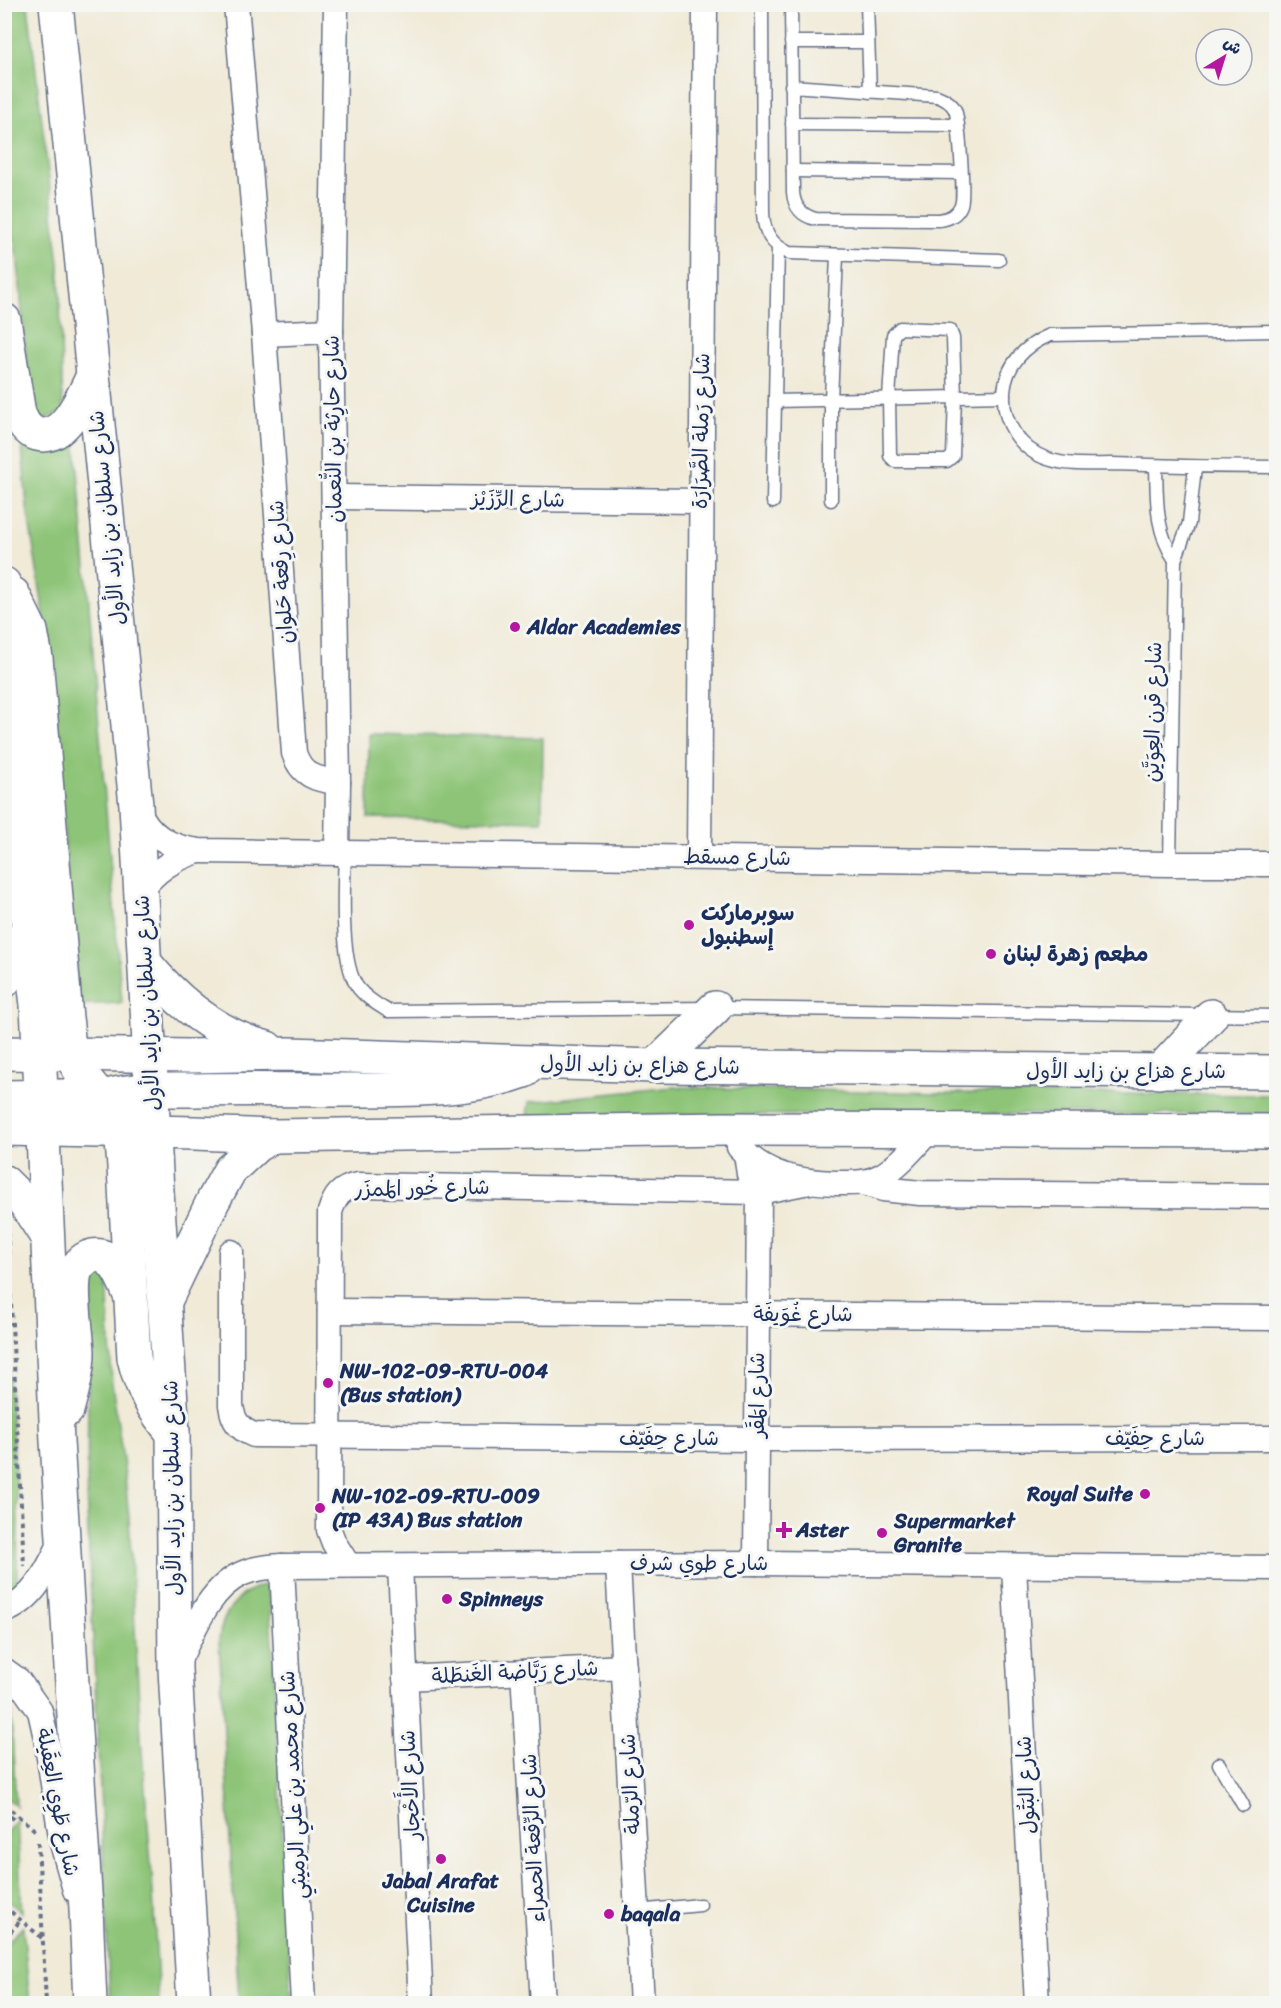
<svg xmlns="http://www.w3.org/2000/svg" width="1281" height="2008" font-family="Sriracha,'Playpen Sans Arabic',sans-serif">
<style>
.green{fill:#8dc477;stroke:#547a6a;stroke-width:1.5}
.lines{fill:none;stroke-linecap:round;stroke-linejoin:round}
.service-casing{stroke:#667088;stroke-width:15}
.minor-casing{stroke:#667088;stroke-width:27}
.primary-casing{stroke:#667088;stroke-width:36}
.path{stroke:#667088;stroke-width:4;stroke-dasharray:4.5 4.5;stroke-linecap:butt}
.service{stroke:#fff;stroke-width:12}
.minor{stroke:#fff;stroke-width:24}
.primary{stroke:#fff;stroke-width:33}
.poi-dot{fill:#b5179e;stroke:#f6f6f2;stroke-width:2}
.labels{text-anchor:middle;stroke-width:6;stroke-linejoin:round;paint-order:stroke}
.street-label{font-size:21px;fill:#1b2f5e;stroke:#f6f6f2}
.poi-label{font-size:21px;font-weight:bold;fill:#1b2f5e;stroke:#f6f6f2;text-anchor:start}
</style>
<rect width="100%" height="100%" fill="#f6f6f2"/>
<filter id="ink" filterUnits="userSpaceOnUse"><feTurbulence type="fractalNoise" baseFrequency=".0167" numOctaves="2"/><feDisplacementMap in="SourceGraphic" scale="12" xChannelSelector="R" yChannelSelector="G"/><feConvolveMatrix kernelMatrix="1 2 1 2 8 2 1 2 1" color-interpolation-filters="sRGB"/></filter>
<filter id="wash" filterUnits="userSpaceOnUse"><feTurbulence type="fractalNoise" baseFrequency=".008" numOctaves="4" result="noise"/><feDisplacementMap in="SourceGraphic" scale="24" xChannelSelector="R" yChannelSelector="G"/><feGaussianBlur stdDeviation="1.35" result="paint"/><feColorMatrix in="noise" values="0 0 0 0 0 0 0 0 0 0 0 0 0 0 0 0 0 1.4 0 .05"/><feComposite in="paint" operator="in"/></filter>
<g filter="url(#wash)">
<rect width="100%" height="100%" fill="#f0ead7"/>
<!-- green -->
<g class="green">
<polygon points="4,5 28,5 59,263 63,411 40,421 30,407 18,264 5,186"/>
<polygon points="21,435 75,435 122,1003 78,1005 49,647 27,507"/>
<polygon points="369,734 543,738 542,821 368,818"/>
<polygon points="673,1087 941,1093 1276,1095 1276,1114 527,1115 529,1102"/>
<polygon points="89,1266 107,1275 112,1383 124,1467 129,1518 141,1739 152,1876 159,2003 110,2003 87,1511"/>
<polygon points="4,1310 18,1518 17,1583 5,1595"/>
<path d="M262 1585 265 1586 269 1592 292 2003 239 2004 219 1640C222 1613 236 1594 262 1585Z"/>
<polygon points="11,1713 16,1806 5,1796 5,1722"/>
<polygon points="17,1820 22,1913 5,1898 5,1834"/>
<polygon points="23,1926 30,2003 15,2003 5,1995 5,1945"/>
</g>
</g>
<g filter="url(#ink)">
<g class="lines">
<defs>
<g id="service">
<path d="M762 4 763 213C764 233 771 244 789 253L999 260"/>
<polyline points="867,4 870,92"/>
<polyline points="791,42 868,42"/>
<path d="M791 86 937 96C945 99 952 103 955 110 959 119 965 197 961 205 957 215 949 219 939 220L816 219C802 216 794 207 793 192L791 4"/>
<polyline points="792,124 958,125"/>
<polyline points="793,171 961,173"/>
<polygon points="900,328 950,330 953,338 955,397 953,456 947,461 895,461 890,456 889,398 893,335"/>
<path d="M1276 331 1050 335C1026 345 1006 364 1004 392 1002 422 1020 450 1048 459 1068 466 1091 464 1112 464 1167 466 1222 467 1276 467"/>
<polyline points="775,401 1004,396"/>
<path d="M1156 466C1157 500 1155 531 1175 560"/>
<polyline points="831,500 831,400 837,255"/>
<polyline points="773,502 778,247"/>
<path d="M345 853C344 885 339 965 359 989 367 999 378 1005 388 1011L715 1008 1276 1016"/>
<polyline points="1170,864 1175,560 1189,523 1195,467"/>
<polyline points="1219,1764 1243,1805"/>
<polyline points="637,1911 700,1905"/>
</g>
<g id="minor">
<path d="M236 4 264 334 294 753C301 775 316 780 338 782"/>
<polyline points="336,4 331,331 338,782 337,853"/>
<polyline points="264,334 331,331"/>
<polyline points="335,497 700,501"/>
<path d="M137 808C149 835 168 847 198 851L1170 864H1276"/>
<polyline points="699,857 705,4"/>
<path d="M140 891C156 870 173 859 198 851"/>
<path d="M739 1147C766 1176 799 1182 836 1183 853 1183 866 1184 881 1176 900 1165 915 1146 929 1131"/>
<polyline points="746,1154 749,1174 759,1192 756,1563"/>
<polyline points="864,1183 883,1189 920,1193 1276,1196"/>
<path d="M231 1252V1405C233 1421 239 1429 254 1435L757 1439 1276 1438"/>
<polyline points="330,1311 1276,1318"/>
<polyline points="618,1564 642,2004"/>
<path d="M348 1565 334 1543 329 1530 330 1212C335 1196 341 1188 358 1185L759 1192 809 1182"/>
<polyline points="282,1566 303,2004"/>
<polyline points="400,1566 421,2004"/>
<polyline points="1014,1566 1037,2004"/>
<path d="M4 1611C35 1600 50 1565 63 1538"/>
<path d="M177 1664C193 1633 207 1590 241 1574 254 1568 268 1567 282 1566L756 1563 1276 1568"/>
<polyline points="4,1670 18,1680 40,1711 46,1738 62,1843 75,1890"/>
<polyline points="523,1672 543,2004"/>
<polyline points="405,1678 624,1667"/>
</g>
<g id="primary">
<polyline points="56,4 136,805 157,1191 173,1433 175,1669 194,2004"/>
<path d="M4 320 19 414C23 423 27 431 37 434 65 442 83 395 93 376"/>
<polyline points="4,584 28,927 37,1005 57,1441 86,1909 90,2004"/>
<path d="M13 594 31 631 36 658 66 1018C68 1030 67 1044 72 1055 86 1090 120 1115 153 1131"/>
<path d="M145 963C177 1002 217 1035 267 1048"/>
<polyline points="4,981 17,956 27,929"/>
<polyline points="4,1053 189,1056 289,1054 655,1066 1276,1072"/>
<polyline points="655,1066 715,1008"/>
<polyline points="1159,1072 1211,1016"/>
<polyline points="4,1097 63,1096"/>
<path d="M111 1113 121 1131 124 1166 134 1358C141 1388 153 1410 173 1433"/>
<polyline points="4,1129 195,1133 273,1136 724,1129 1276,1131"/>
<path d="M42 1130C61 1119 77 1106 98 1099 128 1088 165 1090 197 1090 249 1089 301 1090 353 1090 411 1090 468 1091 524 1071"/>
<polyline points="4,1182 25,1203 47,1237"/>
<polyline points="166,1299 213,1201 230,1170 257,1145 273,1136"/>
<path d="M67 1410C72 1392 78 1371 78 1352 77 1330 70 1293 75 1273 77 1266 82 1260 89 1257 112 1249 122 1276 129 1293"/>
</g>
</defs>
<!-- service casing -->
<use href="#service" class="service-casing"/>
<!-- minor casing -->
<use href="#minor" class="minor-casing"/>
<!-- primary casing -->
<use href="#primary" class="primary-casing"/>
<!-- path -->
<g class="path">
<polyline points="7,1223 24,1566"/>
<polyline points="4,1716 8,1712"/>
<polyline points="4,1804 37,1832"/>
<polyline points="4,1826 15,1814"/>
<polyline points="38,1842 46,2004"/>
<polyline points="4,1906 42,1938"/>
<polyline points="4,1939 21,1920"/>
<polyline points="4,2003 6,2004"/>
</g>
<!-- service -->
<use href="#service" class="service"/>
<!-- minor -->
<use href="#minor" class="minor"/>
<!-- primary -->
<use href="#primary" class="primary"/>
</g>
</g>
<!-- markers -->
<g class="poi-dot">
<circle cx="515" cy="627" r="6"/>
<circle cx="689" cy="925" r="6"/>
<circle cx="991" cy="954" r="6"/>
<circle cx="328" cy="1383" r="6"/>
<circle cx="1145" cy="1494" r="6"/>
<circle cx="320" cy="1508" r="6"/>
<path d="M781 1521h6v6h6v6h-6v6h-6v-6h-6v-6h6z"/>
<circle cx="882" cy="1533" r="6"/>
<circle cx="447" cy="1599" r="6"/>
<circle cx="441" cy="1859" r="6"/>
<circle cx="609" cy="1914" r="6"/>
</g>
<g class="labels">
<!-- street labels -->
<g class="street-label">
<text transform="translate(333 429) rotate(-91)" y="7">شارع حارِثة بن النُّعمان</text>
<text transform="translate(701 431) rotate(-89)" y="7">شارع رَملة الصَّرَارَة</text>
<text transform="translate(518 499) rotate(1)" y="7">شارع الرِّزَيْز</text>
<text transform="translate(107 518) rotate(-96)" y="7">شارع سلطان بن زايد الأول</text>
<text transform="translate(281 572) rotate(-94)" y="7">شارع رِقعة حَلوان</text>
<text transform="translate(1153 712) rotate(-89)" y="7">شارع قرن العِوَيَّن</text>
<text transform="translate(737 857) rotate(1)" y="7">شارع مسقط</text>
<text transform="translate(147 1003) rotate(-93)" y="7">شارع سلطان بن زايد الأول</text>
<text transform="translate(640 1065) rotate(1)" y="7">شارع هزاع بن زايد الأول</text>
<text x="1126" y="1078">شارع هزاع بن زايد الأول</text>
<text transform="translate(422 1188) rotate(-1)" y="7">شارع خُور المَمزَر</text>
<text x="803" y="1321">شارع غُوَيفَة</text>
<text transform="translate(757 1395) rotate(-90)" y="7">شارع المَقَر</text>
<text x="669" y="1445">شارع حِفَيّف</text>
<text x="1155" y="1445">شارع حِفَيّف</text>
<text transform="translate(172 1488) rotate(-91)" y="7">شارع سلطان بن زايد الأول</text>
<text x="699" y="1570">شارع طوي شرف</text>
<text transform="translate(515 1672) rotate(-3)" y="7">شارع رَبَّاضة الغَنطَلة</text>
<text transform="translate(630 1784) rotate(-93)" y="7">شارع الرّملة</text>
<text transform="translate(293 1785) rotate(-93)" y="7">شارع محمد بن علي الرميثي</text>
<text transform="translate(410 1785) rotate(-93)" y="7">شارع الأَحْجار</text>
<text transform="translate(1026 1785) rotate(-93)" y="7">شارع البَتُول</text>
<text transform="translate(58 1802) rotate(79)" y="7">شارع طَوِي العِقَيلة</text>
<text transform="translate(533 1838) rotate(-93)" y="7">شارع الرِّقعة الحمراء</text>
</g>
<!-- poi labels -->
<g class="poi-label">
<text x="527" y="634">Aldar Academies</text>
<text x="701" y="920">سوبرماركت<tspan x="701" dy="24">إسطنبول</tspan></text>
<text x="1003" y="961">مطعم زهرة لبنان</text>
<text x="340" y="1378">NW-102-09-RTU-004<tspan x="340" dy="24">(Bus station)</tspan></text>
<text x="1133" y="1501" text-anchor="end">Royal Suite</text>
<text x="332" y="1503">NW-102-09-RTU-009<tspan x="332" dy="24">(IP 43A) Bus station</tspan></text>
<text x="894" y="1528">Supermarket<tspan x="894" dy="24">Granite</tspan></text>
<text x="796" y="1537">Aster</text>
<text x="459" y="1606">Spinneys</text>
<text x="441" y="1888" text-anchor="middle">Jabal Arafat<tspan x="441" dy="24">Cuisine</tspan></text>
<text x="621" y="1921">baqala</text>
</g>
</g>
<!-- margin -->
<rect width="1281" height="2008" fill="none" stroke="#f6f6f2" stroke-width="24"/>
<!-- north arrow -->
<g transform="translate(1224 57) rotate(38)"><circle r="28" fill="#f6f6f2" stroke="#9ea6b7" stroke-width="1.5"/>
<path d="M0-4.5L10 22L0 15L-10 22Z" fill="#b5179e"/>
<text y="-9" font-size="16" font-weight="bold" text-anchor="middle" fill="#1b2f5e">ش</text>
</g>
</svg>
